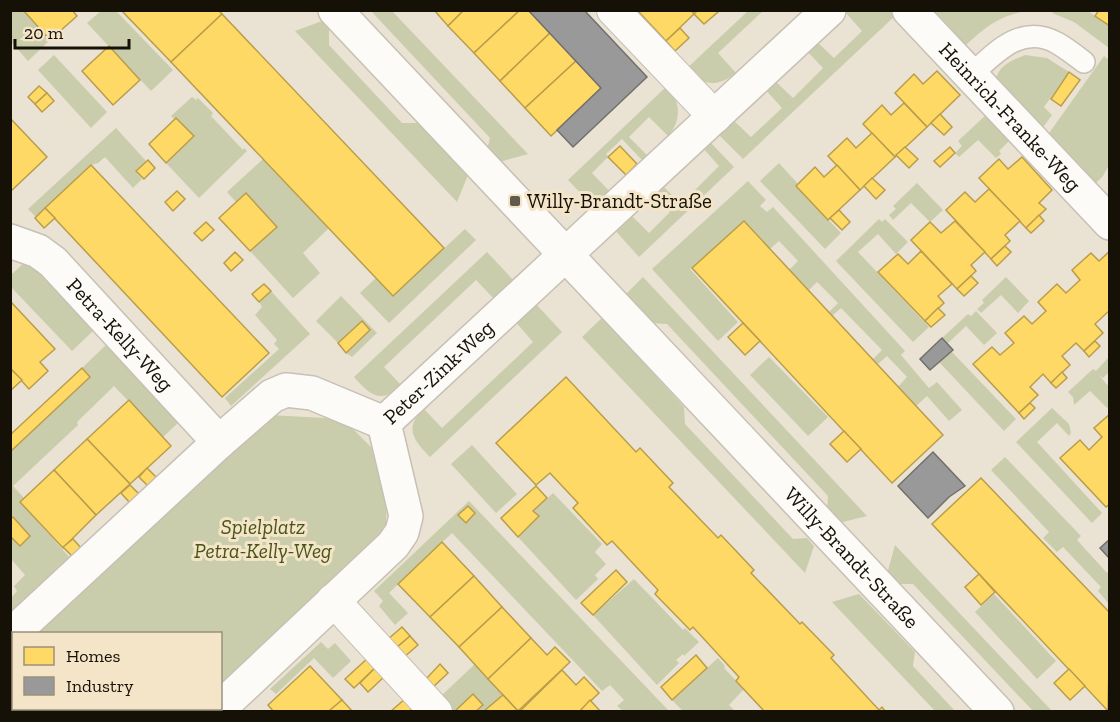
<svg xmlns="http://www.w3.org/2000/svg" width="1120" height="722" font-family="'Zilla Slab',serif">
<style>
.green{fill:#cacdac}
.homes{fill:#ffd966;stroke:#b99d4a;stroke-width:1.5}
.industry{fill:#999;stroke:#72706d;stroke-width:1.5}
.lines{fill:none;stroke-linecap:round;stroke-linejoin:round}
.service-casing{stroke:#c7c0b4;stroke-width:24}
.pedestrian-casing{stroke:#c7c0b4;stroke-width:34}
.minor-casing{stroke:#c7c0b4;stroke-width:36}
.service{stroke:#fcfbf8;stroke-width:21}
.pedestrian{stroke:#fcfbf8;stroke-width:32}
.minor{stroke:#fcfbf8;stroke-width:33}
.poi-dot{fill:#605a4e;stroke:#f4e5c9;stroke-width:2}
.labels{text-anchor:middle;stroke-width:6;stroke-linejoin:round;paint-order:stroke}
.street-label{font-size:21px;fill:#161107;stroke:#f4e5c9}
.poi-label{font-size:21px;fill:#161107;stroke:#f4e5c9;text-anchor:start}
.park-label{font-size:21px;font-style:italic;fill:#495517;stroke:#f4e5c9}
</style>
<rect width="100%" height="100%" fill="#eae2d3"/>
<!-- green -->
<g class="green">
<polygon points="11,10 23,11 50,40 28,61 11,42"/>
<polygon points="101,11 116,11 173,70 151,91 87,23"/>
<polygon points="371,11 392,11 528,154 499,162 487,150 490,138"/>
<path d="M748 11H763L718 53 736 73C715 89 704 84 684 71Z"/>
<polygon points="847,11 892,11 897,14 743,159 716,132 731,118 751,137 782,108 764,88 773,79 793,98 823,68 805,49 815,40 834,58 862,31 845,12"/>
<path d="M935 11H1027C1001 15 985 27 966 45Z"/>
<polygon points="1055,11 1088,11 1109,26 1109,48 1074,22 1052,13"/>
<polygon points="322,21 329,29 329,45 402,123 419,123 468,175 457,202 295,31"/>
<polygon points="54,55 107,112 91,128 38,70"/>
<path d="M1025 55 1047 58 1069 72 1044 107 1052 115 1041 130 995 82C998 65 1011 61 1025 55Z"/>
<polygon points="1104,56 1109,60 1109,165 1103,176 1093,186 1047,136"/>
<path d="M667 86C681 102 682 120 668 136L649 117 629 137 647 155 642 160 622 139 606 154 608 157 592 173 611 193 595 208 568 180Z"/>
<polygon points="192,97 196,100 198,98 213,113 211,116 243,150 244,148 247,151 199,198 166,163 194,137 171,116"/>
<polygon points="986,115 1010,140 999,151 1001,154 996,158 978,140 959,157 955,153 962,146 958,141"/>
<polygon points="116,128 146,161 135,171 142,179 133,188 105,157 98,163 91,165 36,217 28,209"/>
<polygon points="708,140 734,167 639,257 613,228 629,213 649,233 670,212 652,193 661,184 681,204 719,166 702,147"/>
<polygon points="263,159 329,228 303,253 320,273 293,298 250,251 276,226 246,193 236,202 227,192"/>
<polygon points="779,163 798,184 796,186 841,233 825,249 760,181"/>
<polygon points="748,181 766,200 760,206 767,212 773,207 905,351 901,355 929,388 937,382 962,410 949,421 927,396 916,406 898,387 907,377 887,356 878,364 873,359 882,350 841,308 832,316 829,312 838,303 817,282 809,290 789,270 798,261 779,241 770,249 744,221 690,269 738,322 718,341 652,269"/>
<polygon points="917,183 943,210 930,222 911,203 893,220 889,215 896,209 893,206"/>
<polygon points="879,219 882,222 885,219 908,242 896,254 878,234 858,252 929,327 913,342 836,261"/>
<polygon points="465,229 476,240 389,323 360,293 376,278 393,296"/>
<path d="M487 252 516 283 496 301 476 280 384 367 401 385C381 405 370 395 354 377Z"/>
<polygon points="27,260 94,330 72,351 11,287 11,275"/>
<polygon points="643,277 867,516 839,523 827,511 828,496 667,324 650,323 621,299"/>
<polygon points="1006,277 1029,301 1018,313 1001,295 981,313 977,309 984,303 982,300"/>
<polygon points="271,291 310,334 231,406 225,398 279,349 274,344 277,340 255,315 262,307 259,302"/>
<polygon points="341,296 377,333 352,357 346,353 370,330 362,321 338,343 316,321"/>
<path d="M534 302 562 332 430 457C414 440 403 428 424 409L442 428 533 342 514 320Z"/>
<polygon points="976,311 997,333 984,345 966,326 947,344 942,338 968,314 971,316"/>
<polygon points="605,315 612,322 612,329 684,407 685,424 793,539 807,538 814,546 805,573 582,337"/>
<polygon points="106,345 171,412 178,423 163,437 114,386 77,422 78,425 13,486 24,498 20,502 71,559 11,615 11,598 17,591 14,586 25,575 11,559 11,536 20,546 30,536 11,514 11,452 90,377 82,368"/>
<polygon points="951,351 1016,419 1004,431 939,362"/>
<polygon points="769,357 828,417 808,436 750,375"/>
<polygon points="1109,357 1109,372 1103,378 1099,375 1109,387 1109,405 1107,408 1090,391 1074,405 1073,397 1068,392 1093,369 1096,371"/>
<polygon points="1052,408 1069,424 1071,433 1069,436 1057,423 1037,442 1102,513 1092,523 1016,442"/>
<polygon points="269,415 343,419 389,465 385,543 221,697 220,634 36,634"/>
<polygon points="472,445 517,494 496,513 451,464"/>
<polygon points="1005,457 1081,536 1077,540 1107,573 1109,572 1109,604 1098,591 1101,587 1063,547 1057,552 1043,538 1049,532 991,470"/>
<polygon points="553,493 602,544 595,552 606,564 595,575 598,579 576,600 518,537 539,517 534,511"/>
<polygon points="469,501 669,711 623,711 617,706 624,700 610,685 602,691 452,533 389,593 408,613 395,625 379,606 383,601 374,591"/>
<polygon points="895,545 1052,711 1033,711 913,584 896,584 887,574"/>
<polygon points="634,579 683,630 685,628 699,642 684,656 683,654 676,660 679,663 657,685 593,615"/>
<polygon points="859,594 915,652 913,666 955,711 935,711 832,602"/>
<polygon points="994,594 1056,661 1037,679 975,612"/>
<polygon points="321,642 328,649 335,643 351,661 333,678 314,658 276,694 270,689"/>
<polygon points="13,654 14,708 209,709 206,712 11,712 11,657"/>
<polygon points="718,658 725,666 724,668 744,689 729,705 735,711 683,711 672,700"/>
<polygon points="475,664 503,695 485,712 475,711 483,705 474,695 454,712 441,696"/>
</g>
<!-- homes -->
<g class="homes">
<polygon points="23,10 72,10 77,16 50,40"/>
<polygon points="121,10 218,10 222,14 171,62"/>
<polygon points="434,10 464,10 448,26"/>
<polygon points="464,10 520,10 474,53 448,26"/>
<polygon points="520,10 528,10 550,33 500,81 474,53"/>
<polygon points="637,10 691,10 694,14 666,41"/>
<polygon points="698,10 717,10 718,12 704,24 694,14"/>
<polygon points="1099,10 1110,10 1110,26 1095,16"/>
<polygon points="222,14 444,248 393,296 171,62"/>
<polygon points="680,28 689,38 675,51 666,41"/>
<polygon points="550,33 576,61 525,108 500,81"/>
<polygon points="109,46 140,80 113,105 82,71"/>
<polygon points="576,61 601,88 551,136 525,108"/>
<polygon points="937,71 960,95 927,127 895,93 914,74 923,84"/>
<polygon points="1069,72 1080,80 1061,106 1051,99"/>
<polygon points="39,86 47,93 35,104 28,97"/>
<polygon points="47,93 54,101 42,112 35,104"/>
<polygon points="904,103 927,127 895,157 863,124 882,105 891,115"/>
<polygon points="940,114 952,127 944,135 931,123"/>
<polygon points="10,118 47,157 10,192"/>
<polygon points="176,118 194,136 166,163 149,144"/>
<polygon points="872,133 895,157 860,190 828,156 847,138 856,148"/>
<polygon points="620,146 637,164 626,175 608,157"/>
<polygon points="905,147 918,159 909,168 896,155"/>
<polygon points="950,147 955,153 940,167 934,161"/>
<polygon points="1022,157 1052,190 1039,203 1046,209 1026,228 979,178 999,159 1008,169"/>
<polygon points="148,160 155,168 144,179 136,171"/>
<polygon points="91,165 269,353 222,397 45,208"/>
<polygon points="837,165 860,190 828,220 796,186 815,167 824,177"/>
<polygon points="872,178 885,190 876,199 864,186"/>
<polygon points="989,189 1020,221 1005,235 1010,241 991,259 946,210 965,192 975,202"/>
<polygon points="177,191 185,199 173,211 165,202"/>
<polygon points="246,193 277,227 250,251 219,218"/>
<polygon points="45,208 55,218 44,228 35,218"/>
<polygon points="839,210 850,222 842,230 830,218"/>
<polygon points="1039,215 1044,221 1031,233 1026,228"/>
<polygon points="744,221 943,435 892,483 692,268"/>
<polygon points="955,221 985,252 971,265 976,271 957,289 911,240 930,222 941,233"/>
<polygon points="206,222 214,230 202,241 194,233"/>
<polygon points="1005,246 1011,252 997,266 991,259"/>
<polygon points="921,251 952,284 938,296 944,303 925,321 878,272 898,254 908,264"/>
<polygon points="1110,251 1110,310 1095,324 1103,333 1084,351 1076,343 1062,356 1070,365 1051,383 1043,374 1030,387 1038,395 1019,413 973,364 992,347 1000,355 1014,343 1005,333 1024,316 1032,324 1046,311 1038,302 1057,284 1066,293 1080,280 1072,270 1091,253 1099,261"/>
<polygon points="235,252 243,260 231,271 224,263"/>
<polygon points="971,276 978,283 964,296 957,289"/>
<polygon points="264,284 271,291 259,302 252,294"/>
<polygon points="11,302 55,349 40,362 48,371 29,389 10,368"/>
<polygon points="938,308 945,315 931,327 925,321"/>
<polygon points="362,321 370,330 346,353 338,343"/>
<polygon points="743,323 760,341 745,355 728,337"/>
<polygon points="1095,341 1100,346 1089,357 1084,351"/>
<polygon points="10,368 22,380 10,391"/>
<polygon points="82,368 90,377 10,452 10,435"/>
<polygon points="1062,372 1067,378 1056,388 1051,383"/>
<polygon points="566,377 636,452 640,448 673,483 669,487 718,538 721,535 754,570 751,573 800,624 802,622 834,655 831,658 879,710 882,707 886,712 765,712 736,681 739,677 693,627 690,630 655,594 658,590 612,541 607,545 573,508 578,503 550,473 536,485 496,443"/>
<polygon points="129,400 171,446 130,484 87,439"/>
<polygon points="1030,403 1035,408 1024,419 1019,413"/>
<polygon points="1110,414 1110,504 1106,507 1060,458 1080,440 1089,450 1102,437 1094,428"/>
<polygon points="844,431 861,449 847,462 830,444"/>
<polygon points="87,439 130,484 96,515 54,470"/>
<polygon points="147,468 157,478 148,486 139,477"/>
<polygon points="54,470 96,515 63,548 20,502"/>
<polygon points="981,478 1110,613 1108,711 932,524"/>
<polygon points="130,485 140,495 130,503 121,493"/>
<polygon points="536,486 547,498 533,511 539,516 518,537 501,518"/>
<polygon points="468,506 475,513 466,523 458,515"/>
<polygon points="13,517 30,536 20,546 10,536 10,519"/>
<polygon points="73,539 82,549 73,557 63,547"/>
<polygon points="442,542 474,576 430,617 398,584"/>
<polygon points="616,570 627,582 593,615 581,603"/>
<polygon points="979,574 995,592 981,605 965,587"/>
<polygon points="474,576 502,607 459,647 430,617"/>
<polygon points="502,607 531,638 488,679 459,647"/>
<polygon points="402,627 410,636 395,649 387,640"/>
<polygon points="410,636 418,645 403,658 395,649"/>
<polygon points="531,638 547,655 555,647 570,662 518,711 488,679"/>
<polygon points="696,655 707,668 672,700 661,687"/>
<polygon points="369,657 377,666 354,688 345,679"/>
<polygon points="440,664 448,673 432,688 426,679"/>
<polygon points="310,666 342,700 329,712 274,712 268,705"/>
<polygon points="377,666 386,675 368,692 360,683"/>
<polygon points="1069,669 1085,686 1070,700 1054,683"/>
<polygon points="562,670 576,685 584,677 599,693 579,712 519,712"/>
<polygon points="473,694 483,705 475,712 454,712"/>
<polygon points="503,695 518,711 484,711"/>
<polygon points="406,698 414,707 409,712 390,712"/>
<polygon points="342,700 353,712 329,712 330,710"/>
<polygon points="590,700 601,712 579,712"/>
</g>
<!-- industry -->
<g class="industry">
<polygon points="528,10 584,10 647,77 573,147 557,130 601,88"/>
<polygon points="942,338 953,350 930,370 920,359"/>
<polygon points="933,452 965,486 949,497 928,518 898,486"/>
<polygon points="1110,539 1110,559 1100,548"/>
</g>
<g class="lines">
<defs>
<path id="service" d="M970 76C995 53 1021 23 1057 43 1066 48 1075 55 1084 62"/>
<g id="pedestrian">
<polyline points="613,10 715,117"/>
<polyline points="333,600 436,712"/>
</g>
<g id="minor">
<path id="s1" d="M335 10 997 712"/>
<path id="s2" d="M909 10 1110 223"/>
<path id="s3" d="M10 241 38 251 53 262 219 442"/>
<polyline points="10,636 219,442 272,396 286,390 312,393 384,423"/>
<path id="s4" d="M220 708 393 545 402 532 406 516 384 423 829 10"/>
</g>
</defs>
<!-- service casing -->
<use href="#service" class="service-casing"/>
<!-- pedestrian casing -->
<use href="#pedestrian" class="pedestrian-casing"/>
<!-- minor casing -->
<use href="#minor" class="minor-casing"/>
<!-- service -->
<use href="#service" class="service"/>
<!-- pedestrian -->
<use href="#pedestrian" class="pedestrian"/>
<!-- minor -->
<use href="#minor" class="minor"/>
</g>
<!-- markers -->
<rect class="poi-dot" x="509" y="195" width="12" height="12" rx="3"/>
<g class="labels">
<!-- street labels -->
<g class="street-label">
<text dy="7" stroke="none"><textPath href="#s2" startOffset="147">Heinrich-Franke-Weg</textPath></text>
<text dy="7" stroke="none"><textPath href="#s3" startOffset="147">Petra-Kelly-Weg</textPath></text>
<text dy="7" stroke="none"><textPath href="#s4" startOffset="440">Peter-Zink-Weg</textPath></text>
<text dy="7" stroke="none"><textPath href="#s1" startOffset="753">Willy-Brandt-Straße</textPath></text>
</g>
<!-- poi labels -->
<g class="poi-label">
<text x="527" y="208">Willy-Brandt-Straße</text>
</g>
<!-- park labels -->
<g class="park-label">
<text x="263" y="534">Spielplatz<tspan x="263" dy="24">Petra-Kelly-Weg</tspan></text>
</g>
</g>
<!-- border -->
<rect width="1120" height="722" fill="none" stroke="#161107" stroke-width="24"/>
<!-- legend -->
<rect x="12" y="632" width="210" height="78" fill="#f4e5c9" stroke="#9b907b" stroke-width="1.5"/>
<rect x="24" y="647" width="30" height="18" fill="#ffd966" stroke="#9b907b" stroke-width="1.5"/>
<text x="66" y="662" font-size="18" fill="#161107">Homes</text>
<rect x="24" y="677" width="30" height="18" fill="#999999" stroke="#9b907b" stroke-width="1.5"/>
<text x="66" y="692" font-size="18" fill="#161107">Industry</text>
<!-- scale -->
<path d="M15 39v9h114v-9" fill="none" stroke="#161107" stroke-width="3"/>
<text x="24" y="39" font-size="18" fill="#161107" stroke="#f4e5c9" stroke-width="4.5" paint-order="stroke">20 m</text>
</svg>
